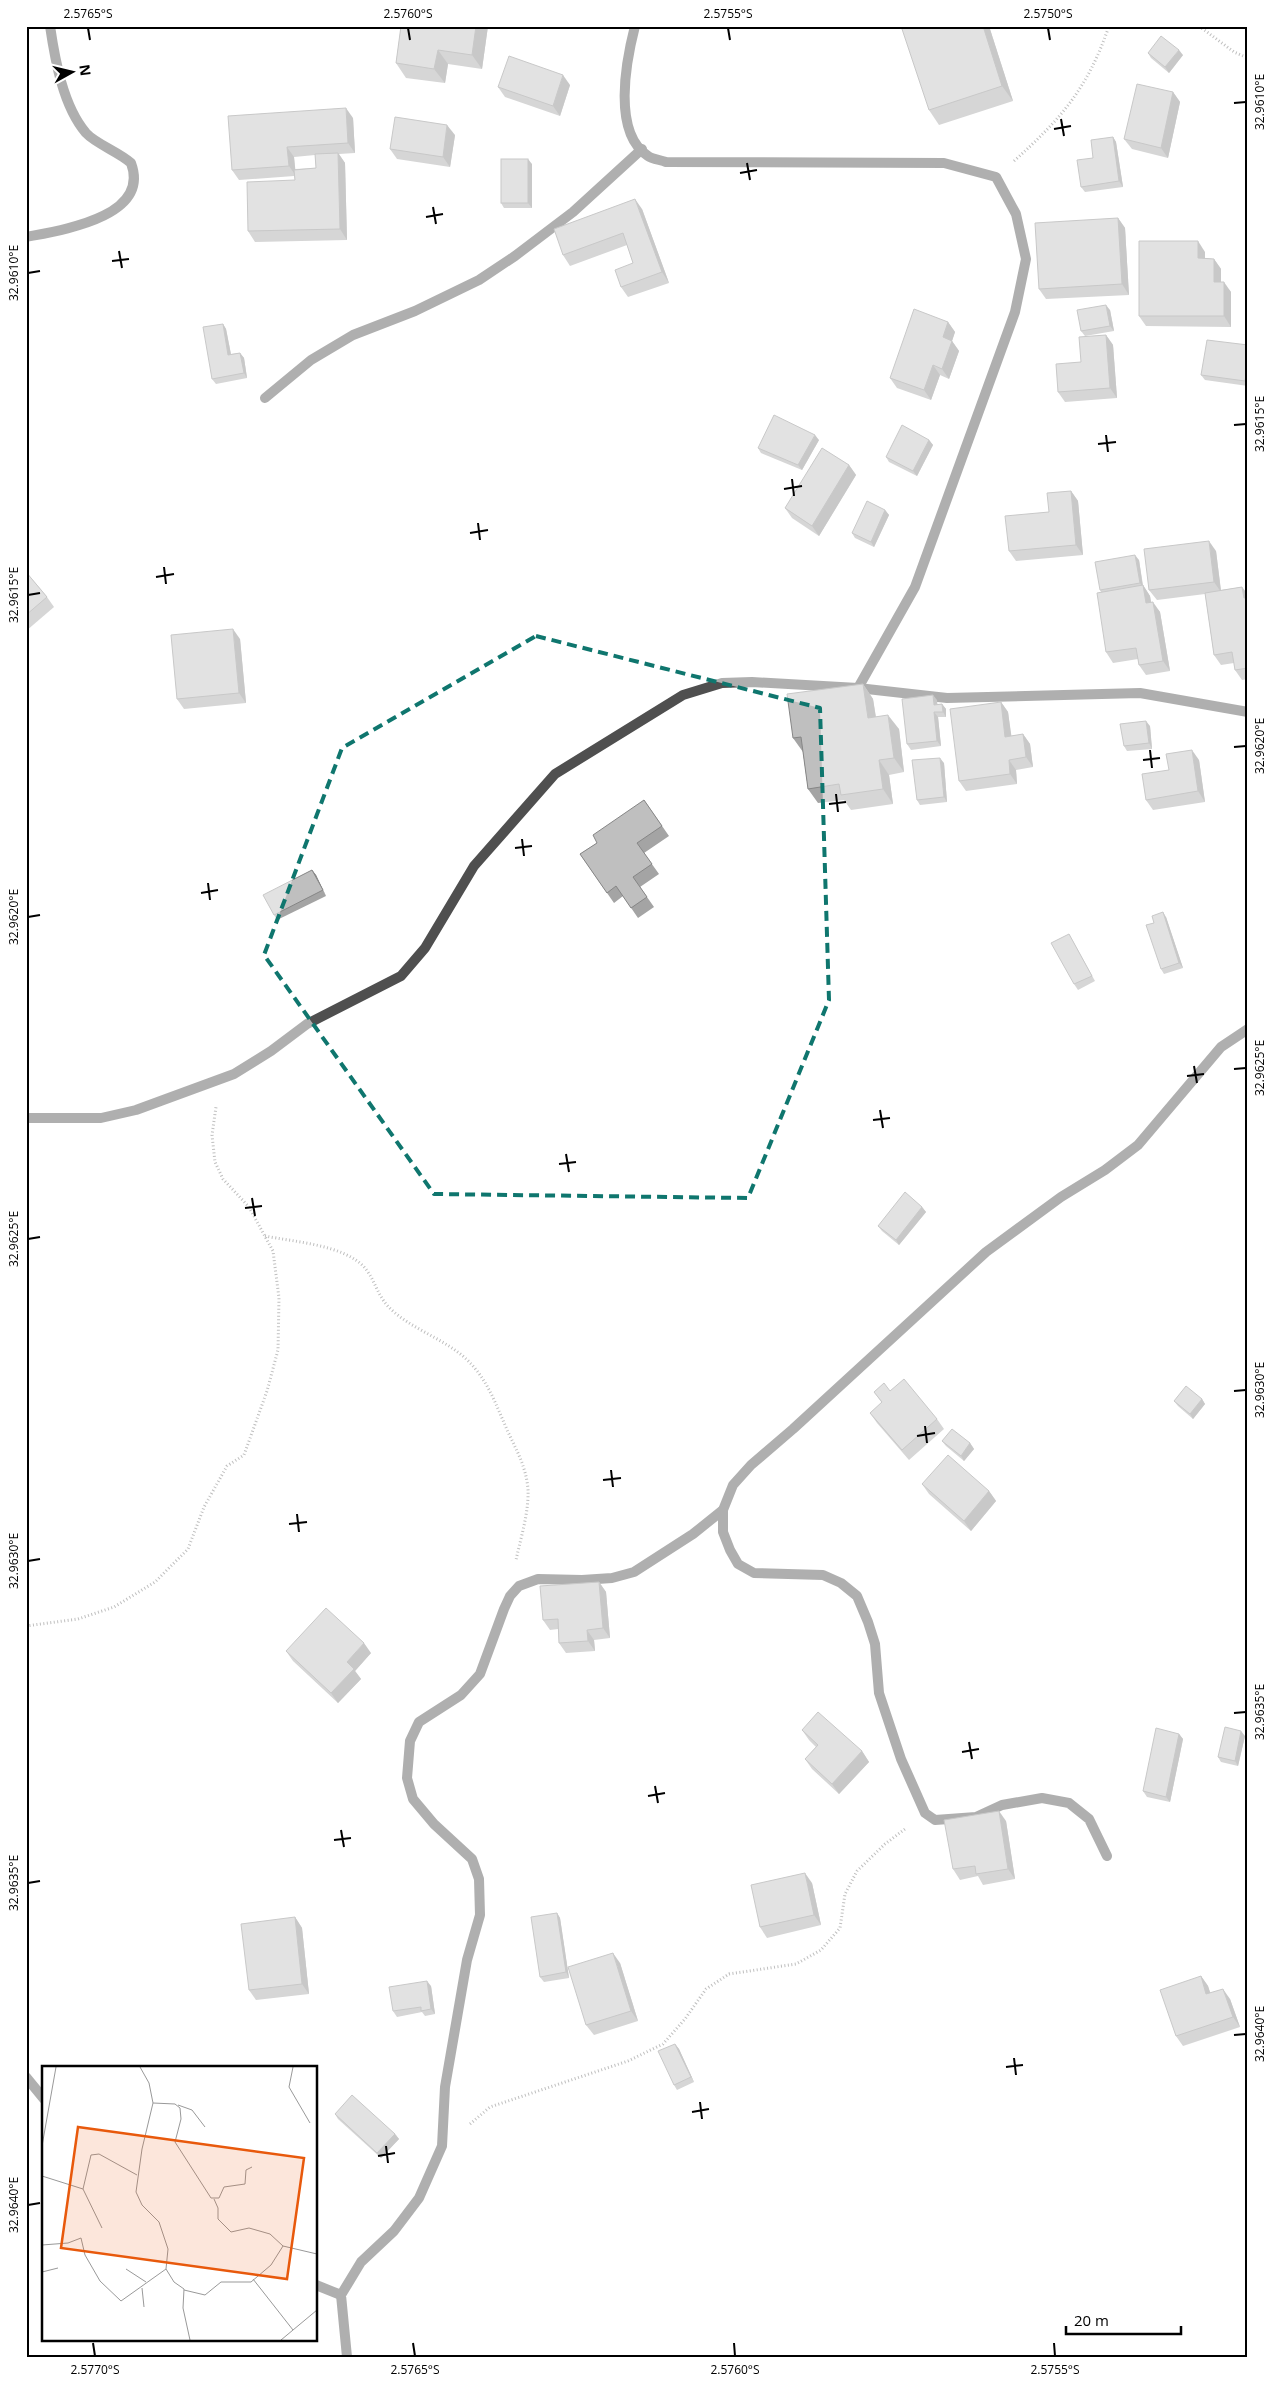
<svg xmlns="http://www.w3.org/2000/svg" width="1274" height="2383" font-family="'Open Sans',sans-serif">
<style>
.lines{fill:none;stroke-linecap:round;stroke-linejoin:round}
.path{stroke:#717171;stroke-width:3;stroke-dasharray:1 2.5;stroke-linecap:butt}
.street{stroke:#4f4f4f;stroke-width:10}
.wall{fill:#a4a4a4;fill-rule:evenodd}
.shaded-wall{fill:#868686}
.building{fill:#bfbfbf;stroke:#868686}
.marked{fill:none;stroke:#0f766e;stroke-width:4;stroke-dasharray:10 6;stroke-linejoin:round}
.ticks{fill:none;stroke:#000;stroke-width:2}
.inset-road{fill:none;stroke:#999;stroke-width:1}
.view{fill:#e8590c;fill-opacity:0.15;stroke:#e8590c;stroke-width:2.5}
.inset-edge{fill:none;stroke:#000;stroke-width:2.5}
.neatline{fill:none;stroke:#000;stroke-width:2}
.ticks-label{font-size:12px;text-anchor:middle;fill:#000}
</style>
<rect width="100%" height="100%" fill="#fff"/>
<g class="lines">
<!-- path -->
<g class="path">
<polyline points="1199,26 1234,52 1248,58"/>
<path d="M1014 161C1061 119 1088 88 1109 26"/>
<path d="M265 1236C295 1242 345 1245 365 1268 376 1281 377 1298 394 1312 415 1330 443 1339 464 1357 487 1377 496 1405 508 1432 517 1451 526 1467 528 1489 529 1512 521 1537 516 1560"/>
<polyline points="26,1626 78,1619 114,1607 155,1582 188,1549 204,1507 227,1466 244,1455 267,1391 278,1350 279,1298 273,1251 249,1207 223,1179 215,1162 212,1135 216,1107"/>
<polyline points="470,2124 490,2107 628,2061 663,2044 685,2019 706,1989 729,1974 796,1964 821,1950 840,1928 845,1894 857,1871 885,1844 905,1829"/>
</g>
<!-- street -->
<g class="street">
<path d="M635 26C626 61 612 133 648 156 652 159 661 160 666 162L944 163 996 177 1016 214 1026 259 1015 312 915 587 858 688"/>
<path d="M26 237C62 230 151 217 131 163 119 152 96 144 86 133 63 106 55 60 50 26"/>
<polyline points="265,398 311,360 353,335 415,311 479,280 515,256 573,212 642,149"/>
<polyline points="26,1118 101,1118 136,1110 234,1074 271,1051 307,1024 401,976 425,948 474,866 555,774 683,695 722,683 752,682 858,688 947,698 1140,693 1248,712"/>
<polyline points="1107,1856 1089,1819 1069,1803 1042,1798 1002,1805 976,1817 935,1820 925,1813 901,1759 879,1693 875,1644 868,1622 857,1596 841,1583 823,1575 754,1573 738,1564 730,1550 723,1532 723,1510 733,1485 751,1465 793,1429 986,1252 1061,1197 1105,1170 1138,1145 1221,1047 1248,1029"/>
<polyline points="26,2077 44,2099"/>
<polyline points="316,2285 341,2295"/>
<polyline points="347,2357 341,2295 361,2262 394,2231 419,2198 442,2146 445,2087 467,1960 480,1915 479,1879 472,1859 434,1824 413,1799 407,1778 410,1741 419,1722 461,1695 480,1674 504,1609 510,1596 519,1586 538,1579 582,1580 612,1578 634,1572 693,1534 723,1510"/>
</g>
</g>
<!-- wall -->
<g class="wall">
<polygon points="401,26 488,26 482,69 448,64 445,83 406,78 396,63"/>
<polygon points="989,26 1013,101 939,125 929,110"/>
<polygon points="1148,53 1183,55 1169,73 1151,58"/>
<polygon points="570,85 560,116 505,97 498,87"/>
<polygon points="1173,92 1180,102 1168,158 1132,149 1124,139"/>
<path d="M353 118 355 153 339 154 345 163 347 240 255 242 248 231 295 180 294 176 239 180 232 170ZM315 155 316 168 295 169 294 157Z"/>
<polygon points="455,135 450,167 397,159 390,149"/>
<polygon points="1113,137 1116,142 1123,187 1085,192 1081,187 1093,158"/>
<polygon points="532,164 532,208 504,208 501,203"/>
<polygon points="642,209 669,283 628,297 621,287 633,263 627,245 570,266 563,255"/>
<polygon points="1118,218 1125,228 1129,295 1046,299 1039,289"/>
<polygon points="1205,252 1205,258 1214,259 1221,269 1221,282 1231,292 1231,327 1146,326 1139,316"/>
<polygon points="1110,310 1114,331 1085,336 1081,331"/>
<polygon points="948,322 955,332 952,341 959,351 949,379 940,375 931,400 897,388 890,378"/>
<polygon points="223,324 226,329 231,354 240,353 244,358 247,378 216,384 212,379"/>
<polygon points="1106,335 1113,345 1117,398 1065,402 1058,392 1081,362"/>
<polygon points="1248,345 1248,386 1205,380 1201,375"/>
<polygon points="819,440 802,470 761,453 758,448"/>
<polygon points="929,440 933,445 917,476 889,462 886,457"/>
<polygon points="849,465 856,475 819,536 792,518 785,508"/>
<polygon points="1071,491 1078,501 1083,555 1016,561 1009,551"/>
<polygon points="885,510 889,515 874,547 855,538 852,533"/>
<polygon points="1216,551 1221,590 1242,587 1248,595 1248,679 1242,680 1235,670 1234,663 1221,665 1214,655 1205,594 1157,600 1149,590"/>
<polygon points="1139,560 1143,585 1150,596 1151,602 1160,612 1170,671 1146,675 1139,665 1138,659 1113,663 1106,652 1101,592 1100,590"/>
<polygon points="26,572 47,597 54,607 26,631"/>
<polygon points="240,639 246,703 184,709 177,699"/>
<polygon points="863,684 873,699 876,717 899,729 904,772 889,775 893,804 851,810 844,800 818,803 808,789 803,752 793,738"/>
<polygon points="937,700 937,704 942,704 946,709 946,717 938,717 941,746 911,750 907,744"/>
<polygon points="1001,702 1008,712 1011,736 1023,734 1030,744 1033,767 1016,770 1017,784 966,791 959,781"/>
<polygon points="1150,726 1152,749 1127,751 1124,746"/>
<polygon points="1199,760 1205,802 1153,810 1146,800 1169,770"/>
<polygon points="944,763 947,802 920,805 917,800"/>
<polygon points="644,800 669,836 644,853 659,874 640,887 654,907 638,918 623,896 614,903 580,854 597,843"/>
<polygon points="312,870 316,875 326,896 277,920 274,915"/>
<polygon points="1166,917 1183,968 1164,974 1161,969"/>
<polygon points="1069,934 1095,981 1078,990 1074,984"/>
<polygon points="922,1207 926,1212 899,1245 882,1231 878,1226"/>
<polygon points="890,1391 937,1419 944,1429 909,1460 877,1423 870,1413 882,1403 874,1392"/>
<polygon points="1202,1399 1205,1404 1193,1419 1178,1406 1174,1401"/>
<polygon points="942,1441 970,1443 974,1449 964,1461 946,1446"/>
<polygon points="922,1484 989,1491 996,1501 971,1531 929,1494"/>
<polygon points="599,1582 606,1592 610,1638 594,1640 595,1651 566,1653 559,1643 558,1629 550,1630 543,1620"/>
<polygon points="286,1651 371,1653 355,1671 361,1679 338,1703 293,1661"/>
<polygon points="802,1730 862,1751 869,1762 839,1794 812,1769 805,1759 816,1747 809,1740"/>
<polygon points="1179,1734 1183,1739 1170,1802 1147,1797 1143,1791"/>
<polygon points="1245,1736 1238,1766 1221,1762 1218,1757"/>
<polygon points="1006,1821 1015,1879 983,1885 978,1876 960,1880 953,1869"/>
<polygon points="812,1883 821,1925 767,1938 760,1927"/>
<polygon points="557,1913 560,1918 569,1978 544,1982 540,1977"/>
<polygon points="295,1917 302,1928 309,1994 256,2000 249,1990"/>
<polygon points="620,1963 638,2021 594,2035 586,2025"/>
<polygon points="1201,1976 1208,1986 1210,1993 1230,1999 1240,2027 1183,2046 1176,2036"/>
<polygon points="431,1986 435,2014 425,2016 422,2012 397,2017 393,2011"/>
<polygon points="675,2044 679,2049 694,2082 677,2090 674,2085"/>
<polygon points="335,2114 395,2134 399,2139 381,2158 338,2119"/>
</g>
<!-- shaded-wall -->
<g class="shaded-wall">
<polygon points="476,26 488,26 482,69 472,55"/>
<polygon points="983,26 989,26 1013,101 1002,86"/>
<polygon points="438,50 448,64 445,83 434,69"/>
<polygon points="1179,50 1183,55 1169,73 1165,67"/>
<polygon points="563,75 570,85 560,116 553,106"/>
<polygon points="1173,92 1180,102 1168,158 1161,148"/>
<polygon points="346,108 353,118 355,153 348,143"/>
<polygon points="447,125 455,135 450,167 443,157"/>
<polygon points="1113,137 1116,142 1123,187 1119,181"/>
<polygon points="287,147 294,157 296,176 289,166"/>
<polygon points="338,153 345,163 347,240 340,229"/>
<polygon points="528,159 532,164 532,208 528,203"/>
<polygon points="635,199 642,209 669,283 662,272"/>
<polygon points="1118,218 1125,228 1129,295 1122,284"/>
<polygon points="1198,241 1205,252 1205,268 1198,258"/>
<polygon points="1214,259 1221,269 1221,293 1214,282"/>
<polygon points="1224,282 1231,292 1231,327 1224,316"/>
<polygon points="1106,305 1110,310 1114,331 1110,326"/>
<polygon points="948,322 955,332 950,347 943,337"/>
<polygon points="223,324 226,329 232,360 228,355"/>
<polygon points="1106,335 1113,345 1117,398 1110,388"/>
<polygon points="952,341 959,351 949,379 942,369"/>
<polygon points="240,353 244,358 247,378 244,373"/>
<polygon points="1248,364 1248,385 1245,381"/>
<polygon points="933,365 940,375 931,400 924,390"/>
<polygon points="815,435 819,440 802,470 798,465"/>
<polygon points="929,440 933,445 917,476 913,471"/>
<polygon points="849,465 856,475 819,536 812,526"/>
<polygon points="1071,491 1078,501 1083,555 1076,545"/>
<polygon points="885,510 889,515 874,547 871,542"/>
<polygon points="1209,541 1216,551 1221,592 1214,582"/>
<polygon points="1135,555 1139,560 1143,588 1140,583"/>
<polygon points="1143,585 1150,596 1153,613 1146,603"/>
<polygon points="1242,587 1248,595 1248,604 1244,598"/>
<polygon points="1153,602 1160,612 1170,671 1163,661"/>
<polygon points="233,629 240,639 246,703 239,693"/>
<polygon points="863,684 873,699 878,732 868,718"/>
<polygon points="933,695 937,700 938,710 934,705"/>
<polygon points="1001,702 1008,712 1013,747 1005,737"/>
<polygon points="942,704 946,709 946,717 943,712"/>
<polygon points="934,712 938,717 941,746 937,741"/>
<polygon points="888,715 899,729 904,772 894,758"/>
<polygon points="1146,721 1150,726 1152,749 1149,743"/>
<polygon points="1023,734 1030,744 1033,767 1026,757"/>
<polygon points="1192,750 1199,760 1205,802 1198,791"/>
<polygon points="940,758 944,763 947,802 944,797"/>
<polygon points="879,760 889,775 893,804 883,789"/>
<polygon points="1009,760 1016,770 1017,784 1010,774"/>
<polygon points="312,870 316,875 326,896 323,890"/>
<polygon points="1163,912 1166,917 1183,968 1179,963"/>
<polygon points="922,1207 926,1212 899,1245 896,1240"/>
<polygon points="1202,1399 1205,1404 1193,1419 1190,1414"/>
<polygon points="970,1443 974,1449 964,1461 961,1456"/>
<polygon points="989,1491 996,1501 971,1531 964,1521"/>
<polygon points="599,1582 606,1592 610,1638 603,1628"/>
<polygon points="587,1630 594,1640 595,1651 588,1641"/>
<polygon points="364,1643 371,1653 355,1671 361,1679 338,1703 331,1693 347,1662"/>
<polygon points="1241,1731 1245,1736 1238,1766 1235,1761"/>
<polygon points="1179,1734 1183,1739 1170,1802 1166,1797"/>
<polygon points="862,1751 869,1762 839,1794 832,1784"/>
<polygon points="999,1811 1006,1821 1015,1879 1008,1869"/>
<polygon points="805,1873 812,1883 821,1925 814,1915"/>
<polygon points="557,1913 560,1918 569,1978 566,1972"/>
<polygon points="295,1917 302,1928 309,1994 302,1984"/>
<polygon points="613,1953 620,1963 638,2021 631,2011"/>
<polygon points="1201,1976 1208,1986 1214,2004 1206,1994"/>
<polygon points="427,1981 431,1986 435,2014 431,2009"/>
<polygon points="1223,1989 1230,1999 1240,2027 1233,2017"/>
<polygon points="675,2044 679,2049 694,2082 691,2077"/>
<polygon points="395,2134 399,2139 381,2158 377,2153"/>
</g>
<!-- building -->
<g class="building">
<polygon points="401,26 476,26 472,55 438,50 434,69 396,63"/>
<polygon points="901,26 983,26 1002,86 929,110"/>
<polygon points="1161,36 1179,50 1165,67 1148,53"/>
<polygon points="509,56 563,75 553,106 498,87"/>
<polygon points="1137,84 1173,92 1161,148 1124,139"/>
<polygon points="346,108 348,143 287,147 289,166 232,170 228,116"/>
<polygon points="395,117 447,125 443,157 390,149"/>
<polygon points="1113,137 1119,181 1081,187 1077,160 1093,158 1091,140"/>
<polygon points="338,153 340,229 248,231 247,182 295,180 294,170 316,168 315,154"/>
<rect x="501" y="159" width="27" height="44"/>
<polygon points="635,199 662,272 621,287 615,270 633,263 623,233 563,255 554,229"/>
<polygon points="1118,218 1122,284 1039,289 1035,223"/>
<polygon points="1139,241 1198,241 1198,258 1214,259 1214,282 1224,282 1224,316 1139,316"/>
<polygon points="1106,305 1110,326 1081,331 1077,310"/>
<polygon points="914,309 948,322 943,337 952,341 942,369 933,365 924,390 890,378"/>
<polygon points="223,324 228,355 240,353 244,373 212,379 203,327"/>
<polygon points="1106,335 1110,388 1058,392 1056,364 1081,362 1079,337"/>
<polygon points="1207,340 1248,345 1248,364 1245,381 1201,375"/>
<polygon points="774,415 815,435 798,465 758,448"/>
<polygon points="902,425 929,440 913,471 886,457"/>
<polygon points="822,448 849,465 812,526 785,508"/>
<polygon points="1071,491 1076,545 1009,551 1005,516 1049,512 1047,493"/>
<polygon points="867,501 885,510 871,542 852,533"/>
<polygon points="1209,541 1214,582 1149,590 1144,549"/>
<polygon points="1135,555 1140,583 1100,590 1095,562"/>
<polygon points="26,572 47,597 26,615"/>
<polygon points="1143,585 1146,603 1153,602 1163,661 1139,665 1136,648 1106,652 1097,593"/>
<polygon points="1242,587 1244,598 1248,598 1248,668 1235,670 1232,652 1214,655 1205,593"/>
<polygon points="233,629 239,693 177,699 171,635"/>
<polygon points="863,684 868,718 888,715 894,758 879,760 883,789 841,795 839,784 808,789 801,737 793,738 787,694"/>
<polygon points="933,695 934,705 942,704 943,712 934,712 937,741 907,744 902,699"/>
<polygon points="1001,702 1005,737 1023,734 1026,757 1009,760 1010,774 959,781 950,709"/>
<polygon points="1146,721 1149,743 1124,746 1120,724"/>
<polygon points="1192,750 1198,791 1146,800 1142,774 1169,770 1166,754"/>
<polygon points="940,758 944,797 917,800 912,760"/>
<polygon points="644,800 662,826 637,843 652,864 633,877 647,897 631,908 616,886 607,893 580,854 597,843 593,835"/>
<polygon points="312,870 323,890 274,915 263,895"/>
<polygon points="1163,912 1179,963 1161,969 1146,925 1154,923 1152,916"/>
<polygon points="1069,934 1092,976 1074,984 1051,943"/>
<polygon points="905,1192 922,1207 896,1240 878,1226"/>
<polygon points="904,1379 937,1419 902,1450 870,1413 882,1402 874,1392 884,1383 890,1391"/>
<polygon points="1186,1386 1202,1399 1190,1414 1174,1401"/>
<polygon points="952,1429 970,1443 961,1456 942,1441"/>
<polygon points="948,1455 989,1491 964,1521 922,1484"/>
<polygon points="599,1582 603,1628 587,1630 588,1641 559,1643 558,1619 543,1620 540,1586"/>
<polygon points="326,1608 364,1643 347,1662 354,1669 331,1693 286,1651"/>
<polygon points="818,1712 862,1751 832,1784 805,1759 818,1745 802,1730"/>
<polygon points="1225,1727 1241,1731 1235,1761 1218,1757"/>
<polygon points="1156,1728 1179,1734 1166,1797 1143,1791"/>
<polygon points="999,1811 1008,1869 976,1874 975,1866 953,1869 944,1820"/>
<polygon points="805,1873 814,1915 760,1927 751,1885"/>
<polygon points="557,1913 566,1972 540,1977 531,1917"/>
<polygon points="295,1917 302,1984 249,1990 241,1924"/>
<polygon points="613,1953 631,2011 586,2025 568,1967"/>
<polygon points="1201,1976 1206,1994 1223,1989 1233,2017 1176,2036 1160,1990"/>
<polygon points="427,1981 431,2009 421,2011 421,2007 393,2011 389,1987"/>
<polygon points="675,2044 691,2077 674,2085 658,2051"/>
<polygon points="352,2095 395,2134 377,2153 335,2114"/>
</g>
<!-- marked area -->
<path d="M0 0H1274V2383H0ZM536 636 820 708 829 1000 748 1198 434 1194 264 955 342 748Z" fill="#fff" fill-opacity=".55" fill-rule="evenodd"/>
<path class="marked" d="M536 636 820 708 829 1000 748 1198 434 1194 264 955 342 748Z"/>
<!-- ticks -->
<path class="ticks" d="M88 28 90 40M408 28 410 40M728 28 730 40M1048 28 1050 40M1234 103 1246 102M1061 119 1064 136M1054 129 1071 126M747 163 750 180M740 173 757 170M433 207 436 224M426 217 443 214M119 251 122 268M112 261 129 259M28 273 40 271M1234 425 1246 424M1106 435 1108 452M1098 444 1116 442M792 479 794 496M784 489 802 486M478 523 480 540M470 533 488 530M164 567 166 584M156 577 174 574M28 595 40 593M1234 747 1246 746M1150 750 1152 768M1143 760 1160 758M836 794 838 812M829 804 846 802M522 839 524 856M515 848 532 846M208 883 210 900M201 893 218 890M28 917 40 915M1194 1066 1197 1083M1234 1069 1246 1068M1187 1076 1204 1074M880 1110 883 1128M873 1120 890 1118M566 1154 569 1172M559 1164 576 1162M252 1198 255 1216M245 1208 262 1206M28 1239 40 1237M1234 1391 1246 1390M925 1426 927 1443M917 1436 935 1433M611 1470 613 1487M603 1480 621 1478M297 1514 299 1532M289 1524 307 1522M28 1561 40 1559M1234 1713 1246 1712M969 1742 972 1759M962 1752 979 1749M655 1786 658 1803M648 1796 665 1793M341 1830 344 1847M334 1840 351 1838M28 1883 40 1881M1234 2035 1246 2034M1014 2058 1016 2075M1006 2067 1023 2065M700 2102 702 2119M692 2112 709 2109M386 2146 388 2163M378 2156 395 2153M28 2205 40 2203M93 2343 95 2356M413 2343 415 2356M734 2343 735 2356M1054 2343 1055 2356"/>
<!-- overview -->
<g transform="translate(42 2066)">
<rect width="275" height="275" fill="#fff"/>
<path class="inset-road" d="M98 1 107 17 111 37 100 83 94 126 100 139 117 156 126 183 124 203 132 216 142 223 141 242 148 274M251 1 247 21 268 57M111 37 133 38 138 42 139 53 133 76 169 132H177L182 121 203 118 204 104 210 101M136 39 150 44 163 61M0 80 14 1M0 110 41 123 49 89 57 88 95 109M41 123 60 162M172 133 176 142V153L189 166 207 162 228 168 241 180 275 188M0 179 26 177 39 172 43 189 58 215 79 235 124 203M84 203 104 216M0 206 16 202M211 213 251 264M100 222 102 241M142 224 163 229 179 216H209L229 199 241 180M239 274 275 244"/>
<path class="view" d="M36 61 262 92 245 213 19 182Z"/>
<rect width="275" height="275" class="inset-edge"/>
</g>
<!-- border -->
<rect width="1274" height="2383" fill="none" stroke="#ffffff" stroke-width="55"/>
<!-- north arrow -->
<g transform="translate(72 72) rotate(82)" stroke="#ffffff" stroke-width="4" paint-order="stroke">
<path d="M0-4L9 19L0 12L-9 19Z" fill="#000000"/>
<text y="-8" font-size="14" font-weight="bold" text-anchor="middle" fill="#000000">N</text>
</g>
<!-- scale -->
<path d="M1066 2326v8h115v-8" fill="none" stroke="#000000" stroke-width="2.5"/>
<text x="1074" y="2326" font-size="15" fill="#000000" stroke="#ffffff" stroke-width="4" paint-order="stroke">20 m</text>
<rect x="28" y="28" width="1218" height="2328" class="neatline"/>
<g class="ticks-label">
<text x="88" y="18">2.5765°S</text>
<text x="408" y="18">2.5760°S</text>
<text x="728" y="18">2.5755°S</text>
<text x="1048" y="18">2.5750°S</text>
<text transform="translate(1260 102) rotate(-90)" y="4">32.9610°E</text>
<text transform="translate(14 273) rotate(-90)" y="4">32.9610°E</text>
<text transform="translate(1260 424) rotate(-90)" y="4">32.9615°E</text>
<text transform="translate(14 595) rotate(-90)" y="4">32.9615°E</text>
<text transform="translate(1260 746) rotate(-90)" y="4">32.9620°E</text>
<text transform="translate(14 917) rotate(-90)" y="4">32.9620°E</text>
<text transform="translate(1260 1068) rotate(-90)" y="4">32.9625°E</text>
<text transform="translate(14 1239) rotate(-90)" y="4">32.9625°E</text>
<text transform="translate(1260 1390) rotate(-90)" y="4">32.9630°E</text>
<text transform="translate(14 1561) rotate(-90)" y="4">32.9630°E</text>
<text transform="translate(1260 1712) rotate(-90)" y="4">32.9635°E</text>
<text transform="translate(14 1883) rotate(-90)" y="4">32.9635°E</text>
<text transform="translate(1260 2034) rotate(-90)" y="4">32.9640°E</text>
<text transform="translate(14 2205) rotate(-90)" y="4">32.9640°E</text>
<text x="95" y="2374">2.5770°S</text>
<text x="415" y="2374">2.5765°S</text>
<text x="735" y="2374">2.5760°S</text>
<text x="1055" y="2374">2.5755°S</text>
</g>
</svg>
